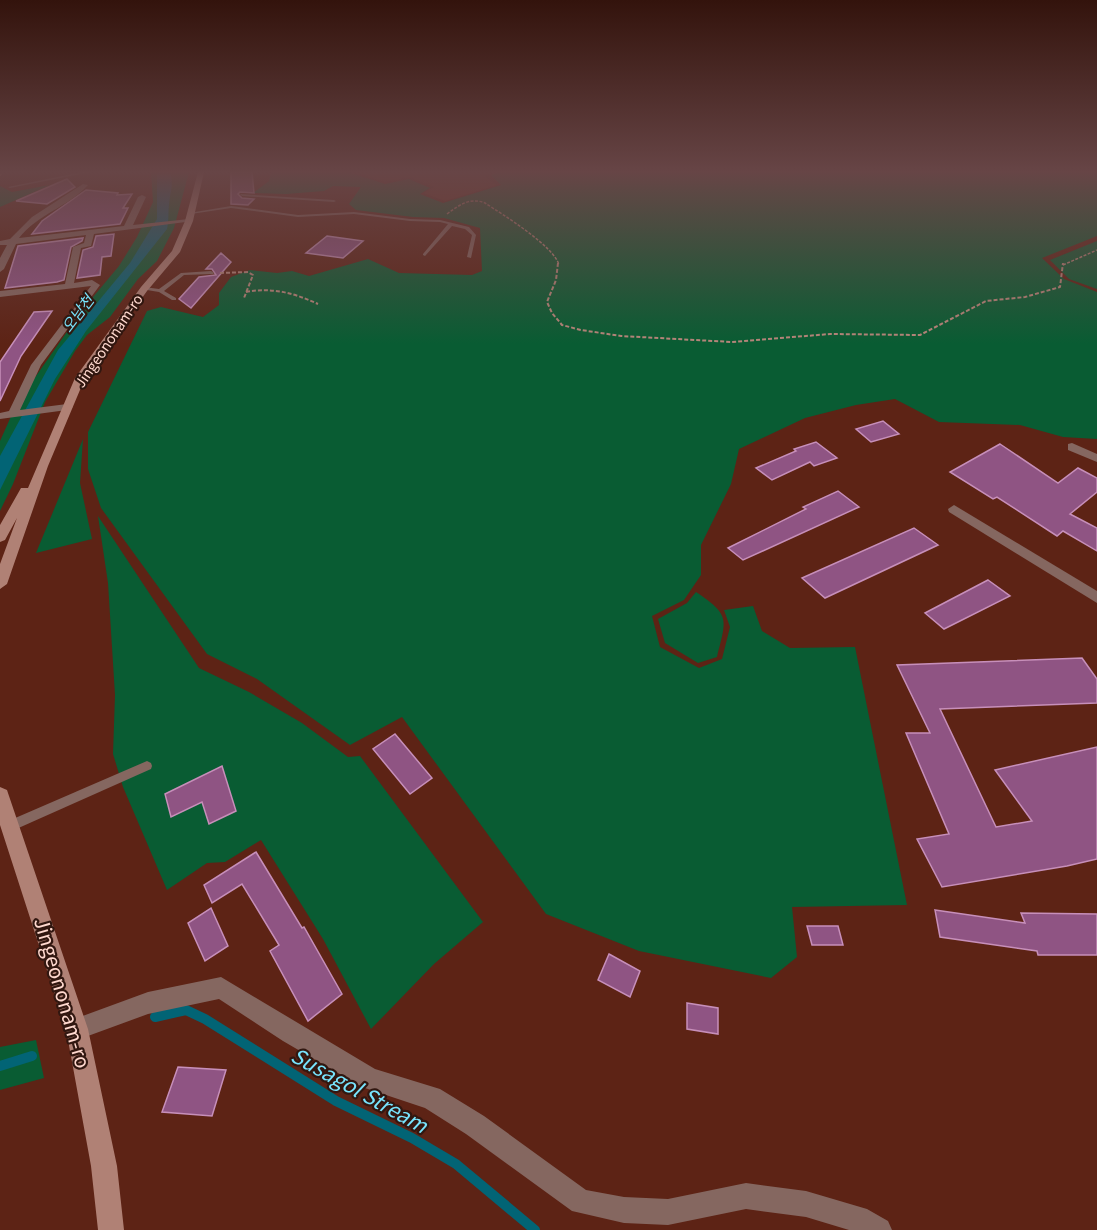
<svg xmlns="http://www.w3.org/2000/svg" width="1097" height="1230" font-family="Georgia,'Noto Sans KR',serif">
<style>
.built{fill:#6d2c1c}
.green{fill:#095c33}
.water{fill:#026475}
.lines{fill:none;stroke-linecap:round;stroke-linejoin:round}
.stream{stroke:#026475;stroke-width:10}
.building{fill:#8f5483;stroke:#c78fba;stroke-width:1.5}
.path-far1{stroke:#b5867a;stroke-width:1.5;stroke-dasharray:3 1.5;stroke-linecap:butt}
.path{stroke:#b5867a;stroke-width:2;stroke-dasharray:4 2;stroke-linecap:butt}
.lane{fill:#856760;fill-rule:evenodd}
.street{fill:#856760;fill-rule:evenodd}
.secondary{fill:#b08175;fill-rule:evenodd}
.labels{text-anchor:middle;stroke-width:4.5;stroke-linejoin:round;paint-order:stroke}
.far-street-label{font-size:14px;fill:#ffd9cf;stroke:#311710}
.far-water-label{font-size:15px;font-style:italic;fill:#78e4fd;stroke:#311710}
.near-street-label{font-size:20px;fill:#ffd9cf;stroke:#311710}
.near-water-label{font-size:21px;font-style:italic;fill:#78e4fd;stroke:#311710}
</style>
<rect width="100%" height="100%" fill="#5d2315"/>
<!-- built -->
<polygon class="built" points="354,172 492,172 484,176 497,185 445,201 423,193 434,187 409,177 385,182"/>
<!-- green -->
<g class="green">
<polygon points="151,172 189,172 174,228 157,261 138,279 110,317 87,335 75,351 45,402 13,484 0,511 0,441 17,403 83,309 119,266 137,237 153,202"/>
<polygon points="271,172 348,172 385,184 409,179 430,188 420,194 443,203 501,185 491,175 499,172 1097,172 1097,236 1042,258 1064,279 1097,292 1097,439 1063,437 1020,425 939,422 895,399 856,405 805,418 739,449 731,484 701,545 701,575 684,600 652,616 660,647 699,668 722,659 730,627 724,610 753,606 762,631 790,648 855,647 907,905 792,907 797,957 771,978 639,951 546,914 402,717 350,745 257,679 207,654 101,508 88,469 88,432 147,311 161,307 203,317 219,305 219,293 231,277 250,270 277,273 292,271 309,276 368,259 399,273 472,275 482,271 480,228 444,218 413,217 356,210 349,204 361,187 333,186 324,191 286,194 253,193 269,181"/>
<polygon points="50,185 0,207 0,186 12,192"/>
<polygon points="1097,241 1097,289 1069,279 1050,260"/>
<polygon points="83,439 80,483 92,539 36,553"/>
<polygon points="98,516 199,668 249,692 302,723 348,757 360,756 483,922 434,964 371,1029 323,939 261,840 225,862 207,863 167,890 123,787 113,754 115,695 108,583"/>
<path d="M696 592C730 615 727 618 717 657L698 663 665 643 658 619 687 603Z"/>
<polygon points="36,1040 44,1078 0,1090 0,1047"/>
</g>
<!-- water -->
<path class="water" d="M157 172H170C174 185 170 192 169 205 168 214 169 221 167 229L86 331 55 379 0 490V456L58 350 130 263 157 219Z"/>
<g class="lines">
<!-- stream -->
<g class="stream">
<polyline points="155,1017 186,1010 205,1019 336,1101 412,1138 456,1164 535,1230"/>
<polyline points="0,1066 32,1056"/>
</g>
</g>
<!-- building -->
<g class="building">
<polygon points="231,172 252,172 254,193 240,192 238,194 242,198 254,199 248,205 231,204"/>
<polygon points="67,179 75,187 47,204 16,201"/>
<polygon points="86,190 118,193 117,195 132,194 123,208 128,208 120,224 32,234 42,221"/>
<polygon points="114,234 111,256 102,257 100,275 77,278 83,250 93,247 96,236"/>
<polygon points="327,236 363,241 343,258 306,253"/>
<polygon points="83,238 82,241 71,247 64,280 57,282 5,288 18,246"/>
<polygon points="221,253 231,262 191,308 179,299 199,277 216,275 212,269 206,269"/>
<polygon points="52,311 21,356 0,401 0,362 34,312"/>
<polygon points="883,421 899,434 871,442 856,429"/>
<polygon points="816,442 837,458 814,466 810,462 772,480 756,468 796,451 794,449"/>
<polygon points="1000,444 1058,483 1078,468 1097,478 1097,492 1070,514 1097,528 1097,551 1063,531 1057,536 997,497 993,499 950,472"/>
<polygon points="838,491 859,507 743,560 728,548 806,509 803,507"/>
<polygon points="914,528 938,545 825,598 802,578"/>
<polygon points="988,580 1010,596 944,629 925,613"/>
<polygon points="1082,658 1097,679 1097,703 940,709 996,827 1032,821 995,770 1097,747 1097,859 1067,866 942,887 917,839 949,834 906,733 930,733 897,665"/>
<polygon points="395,734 432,778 410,794 373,749"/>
<polygon points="222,766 236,811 209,824 202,802 171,817 165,794"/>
<polygon points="256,852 302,928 304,927 342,994 308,1021 270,951 279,945 242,884 212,903 204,885"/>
<polygon points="211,908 228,946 205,961 188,923"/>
<polygon points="935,910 1025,923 1021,913 1097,914 1097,955 1038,955 1037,951 940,937"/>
<polygon points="807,926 838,926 843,945 812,945"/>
<polygon points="609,954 640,971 630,997 598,980"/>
<polygon points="687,1003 718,1008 718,1034 687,1029"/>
<polygon points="178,1067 226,1070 212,1116 162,1112"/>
</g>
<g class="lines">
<!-- path-far1 -->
<g class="path-far1">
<polyline points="0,176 2,172"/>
<path d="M447 214C459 205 470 197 485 203 502 214 554 246 559 265"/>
<polyline points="1063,265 1097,250"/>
</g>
<!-- path -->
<g class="path">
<polyline points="558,263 556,280 547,302 552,313 562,325 581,330 621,336 732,342 830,334 920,335 986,301 1025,297 1060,287 1063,263"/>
<polyline points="220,273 248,272 253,275 244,298"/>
<path d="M246 292C272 287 294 293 318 304"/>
</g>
<!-- lane -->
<g class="lane">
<polygon points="82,172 91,172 10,188 8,187"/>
<polygon points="240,194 334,200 336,201 334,202 242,196"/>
<polygon points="231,206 298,215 354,212 410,219 440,220 469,227 476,235 471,258 467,257 472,235 465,229 452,226 425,256 423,255 423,254 448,224 440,222 410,221 354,214 298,217 231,208 191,214 189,213"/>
<polygon points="211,271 214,273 213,274 184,275 164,291 176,298 176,300 172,300 159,292 141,289 144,287 159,289 181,273"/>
<polygon points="147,761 151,763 152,766 151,769 14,830 10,831 6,830 4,826 6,822"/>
</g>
<!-- street -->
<g class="street">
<path d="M83 184 88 185C68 207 38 214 19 238L124 226 138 197 142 195 146 197 133 225 189 219 193 221 94 234 91 246 81 248 74 283 92 280 100 285 41 365 20 410 67 404 73 407 67 410 0 419V413L9 411 31 365 91 286 0 297V291L65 284 73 247 84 243 86 235 16 244 4 269 0 272V258L7 245H0V241L10 239 32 217Z"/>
<polygon points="1072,443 1097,454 1097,462 1068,450 1068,444"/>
<polygon points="954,505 1097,591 1097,603 949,512 948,509"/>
<polygon points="221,977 375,1069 440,1089 484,1116 586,1190 624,1197 668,1199 746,1183 806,1191 867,1209 888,1221 892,1230 849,1230 806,1217 746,1209 668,1225 624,1223 572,1211 466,1134 425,1108 362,1087 283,1041 219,999 148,1014 77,1040 69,1037 66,1029 69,1021 148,992"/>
</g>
<!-- secondary -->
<g class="secondary">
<polygon points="198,172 204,172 193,221 180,252 147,291 85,378 48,466 7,584 0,589 0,564 17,518 5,540 0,542 0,525 21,488 28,488 75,378 141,287 172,251 185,221"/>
<polygon points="0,787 7,790 9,796 88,1029 117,1166 124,1230 98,1230 91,1166 66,1029 0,825"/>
</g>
</g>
<!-- sky -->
<linearGradient id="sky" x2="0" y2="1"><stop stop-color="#33130c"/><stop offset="0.5" stop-color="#674546"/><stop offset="1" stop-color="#674546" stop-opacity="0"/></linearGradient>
<rect width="1097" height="344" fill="url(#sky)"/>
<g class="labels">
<!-- far-street labels -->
<g class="far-street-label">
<text transform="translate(109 341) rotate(-56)" y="5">Jingeononam-ro</text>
</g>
<!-- far-water labels -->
<g class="far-water-label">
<text transform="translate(78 314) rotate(-53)" y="5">오남천</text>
</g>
<!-- near-street labels -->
<g class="near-street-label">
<text transform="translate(62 993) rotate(74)" y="7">Jingeononam-ro</text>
</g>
<!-- near-water labels -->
<g class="near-water-label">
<text transform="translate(359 1091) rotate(29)" y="7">Susagol Stream</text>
</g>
</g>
</svg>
